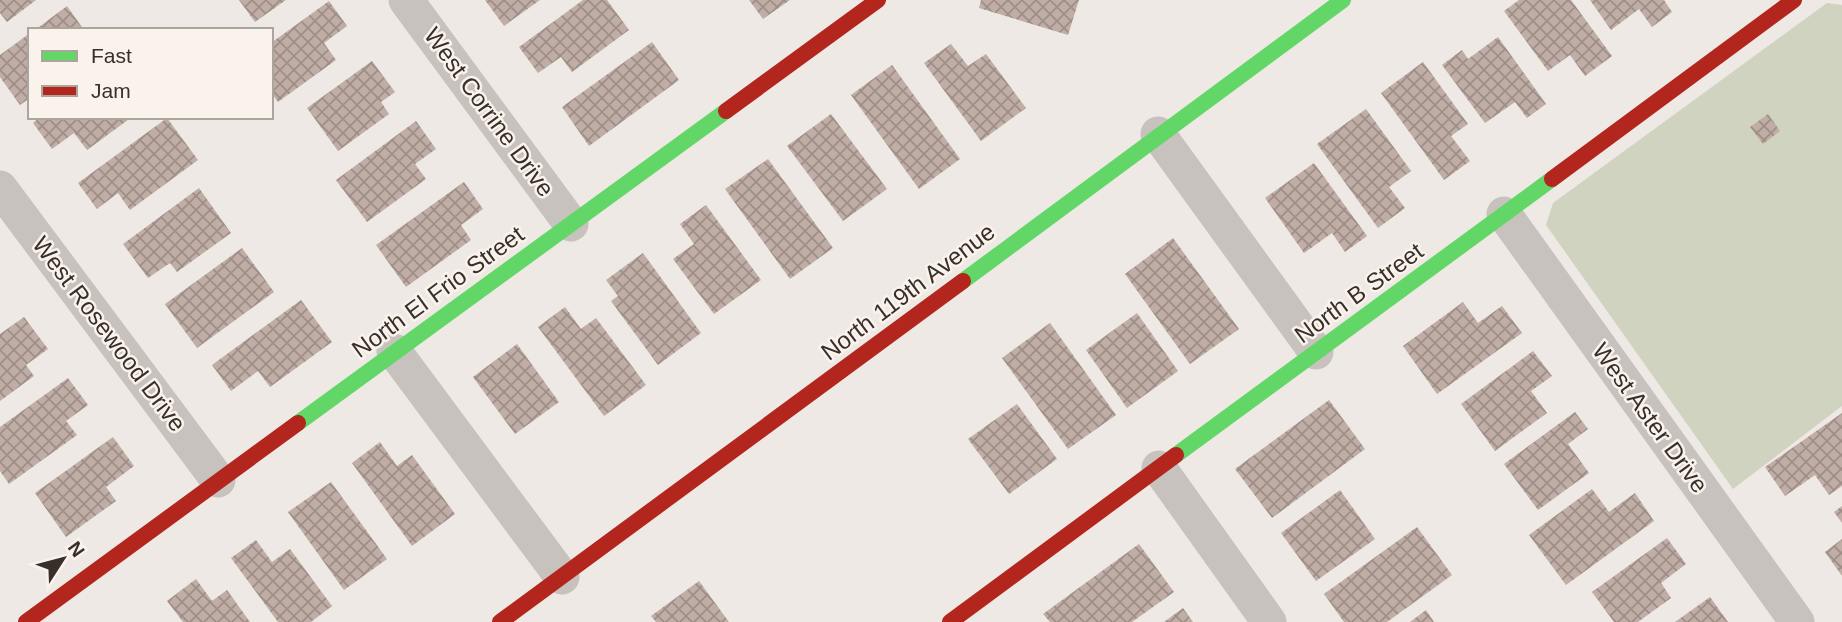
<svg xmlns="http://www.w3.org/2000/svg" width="1842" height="622" font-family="Arial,sans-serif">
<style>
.green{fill:#cfd3bf}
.building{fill:url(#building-cross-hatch)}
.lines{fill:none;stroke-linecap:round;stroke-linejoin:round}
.street{stroke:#c7c2bd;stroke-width:35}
.fast{stroke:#63d668;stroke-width:16}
.jam{stroke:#b3261e;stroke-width:16}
.labels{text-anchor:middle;stroke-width:5;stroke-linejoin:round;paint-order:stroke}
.street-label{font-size:24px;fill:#382f2a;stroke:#faf3ec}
</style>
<defs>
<pattern id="building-cross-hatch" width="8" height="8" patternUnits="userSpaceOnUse" patternTransform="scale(1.75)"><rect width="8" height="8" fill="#c0aea6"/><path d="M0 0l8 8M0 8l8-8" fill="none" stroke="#9d8e87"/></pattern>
</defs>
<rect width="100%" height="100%" fill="#eee9e4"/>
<!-- green -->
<polygon class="green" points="1827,3 1842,5 1842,406 1733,489 1546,225 1553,203"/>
<!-- building -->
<g class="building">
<polygon points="0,0 36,0 7,22 0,13"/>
<polygon points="239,0 286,0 255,22"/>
<polygon points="485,0 540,0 504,26"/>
<polygon points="583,0 607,0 629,30 572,72 561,57 538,73 519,47"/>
<polygon points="749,0 790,0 763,19"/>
<polygon points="981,0 1079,0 1068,35 979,8"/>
<polygon points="1519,0 1571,0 1612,56 1585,76 1570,55 1548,71 1504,11"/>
<polygon points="1590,0 1664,0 1672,12 1652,27 1639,9 1611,30"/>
<polygon points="329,1 347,26 324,43 336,60 278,102 271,92 271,43"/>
<polygon points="67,6 84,30 35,30"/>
<polygon points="30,33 30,98 20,105 0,77 0,55"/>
<polygon points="1498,37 1546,104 1527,118 1515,102 1485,123 1442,65 1462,50 1468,59"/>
<polygon points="652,42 679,80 589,146 562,107"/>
<polygon points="951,44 968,66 986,54 1026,108 981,141 924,63"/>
<polygon points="372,61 395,92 381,102 389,114 338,151 307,108"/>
<polygon points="1423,62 1468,124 1451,136 1470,161 1444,180 1381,93"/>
<polygon points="892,65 960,159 919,189 851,95"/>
<polygon points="1366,109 1411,171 1389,187 1405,208 1378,228 1317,144"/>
<polygon points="831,114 887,189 843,221 787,146"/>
<polygon points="1768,114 1780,131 1763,144 1750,127"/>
<polygon points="40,117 132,117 87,150 74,133 52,149 33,123"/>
<polygon points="167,118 198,160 130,210 118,193 97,209 78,183"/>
<polygon points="416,121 436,149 415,164 426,179 367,222 336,180"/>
<polygon points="768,159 833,248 790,279 725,189"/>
<polygon points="1314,163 1367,236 1345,252 1332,233 1304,253 1265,198"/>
<polygon points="464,182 483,209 461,225 471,240 406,287 376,245"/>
<polygon points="199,188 231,233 177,272 170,263 148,278 123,244"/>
<polygon points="706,205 761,280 714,314 673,259 694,244 680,224"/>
<polygon points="1173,238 1239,329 1190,364 1125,274"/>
<polygon points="242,248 274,292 197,348 165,304"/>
<polygon points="643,253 701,333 658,365 611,301 618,296 606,280"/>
<polygon points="301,300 332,342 270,387 258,371 231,391 212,365"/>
<polygon points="1463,302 1478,323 1502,306 1522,333 1437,394 1403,346"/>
<polygon points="565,307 581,329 596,318 646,385 604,416 538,327"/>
<polygon points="1137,313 1178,371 1127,408 1086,350"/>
<polygon points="24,317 48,349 26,365 34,376 0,401 0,334"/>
<polygon points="1050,323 1116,415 1068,449 1002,358"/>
<polygon points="517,344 559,402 515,434 473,377"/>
<polygon points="1533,351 1552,376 1531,391 1547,413 1495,451 1461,404"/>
<polygon points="68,378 88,405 66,421 77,435 9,484 0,471 0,427"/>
<polygon points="1329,400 1365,449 1272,518 1235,469"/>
<polygon points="1017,404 1057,459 1009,494 968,439"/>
<polygon points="1575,412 1588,429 1568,444 1589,473 1538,510 1504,464"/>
<polygon points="1842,413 1842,486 1829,495 1815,475 1785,496 1765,467"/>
<polygon points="113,437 134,466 106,487 116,501 66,537 35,493"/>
<polygon points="380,442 397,466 412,455 455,514 412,546 352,463"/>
<polygon points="331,482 387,559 344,590 288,512"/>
<polygon points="1592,489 1609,512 1635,493 1654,521 1566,585 1529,535"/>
<polygon points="1340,490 1375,539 1316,581 1281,533"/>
<polygon points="1842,506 1842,523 1834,512"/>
<polygon points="1417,527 1452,575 1387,622 1344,622 1324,594"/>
<polygon points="1667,538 1686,564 1661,583 1671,598 1638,622 1614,622 1592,592"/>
<polygon points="1842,539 1842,576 1825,552"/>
<polygon points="256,540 272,562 290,549 332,606 311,622 278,622 231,558"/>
<polygon points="1139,544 1174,592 1132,622 1050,622 1043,614"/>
<polygon points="196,579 212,601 227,590 250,622 183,622 167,601"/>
<polygon points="699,581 729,622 656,622 651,616"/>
<polygon points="1710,597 1728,622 1675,622"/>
<polygon points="1183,608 1193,622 1164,622"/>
<polygon points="1426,610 1434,622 1410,622"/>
</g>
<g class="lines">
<!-- street -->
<g class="street">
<polyline points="406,0 571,224"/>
<polyline points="1158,134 1316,352"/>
<polyline points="0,188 218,480"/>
<polyline points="1504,214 1797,622"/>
<polyline points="394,351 562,577"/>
<polyline points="1159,468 1269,622"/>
</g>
<!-- fast -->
<g class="fast">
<polyline points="963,281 1343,0"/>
<polyline points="298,423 726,111"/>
<polyline points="1176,455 1552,179"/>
</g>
<!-- jam -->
<g class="jam">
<polyline points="726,111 878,0"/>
<polyline points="1552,179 1794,0"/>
<polyline points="26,622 298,423"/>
<polyline points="500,622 963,281"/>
<polyline points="950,622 1176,455"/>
</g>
</g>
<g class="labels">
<!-- street labels -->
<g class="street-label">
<text transform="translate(489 112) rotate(54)" y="8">West Corrine Drive</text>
<text transform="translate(438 292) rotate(-36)" y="8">North El Frio Street</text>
<text transform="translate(908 292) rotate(-37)" y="8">North 119th Avenue</text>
<text transform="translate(1359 293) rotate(-36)" y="8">North B Street</text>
<text transform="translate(109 334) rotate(53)" y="8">West Rosewood Drive</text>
<text transform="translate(1650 418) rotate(54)" y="8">West Aster Drive</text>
</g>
</g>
<!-- legend -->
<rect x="28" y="28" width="245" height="91" fill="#faf3ec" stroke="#aca59e" stroke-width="2"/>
<rect x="42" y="51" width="35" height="10" fill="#63d668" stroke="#aca59e" stroke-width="2"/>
<text x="91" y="63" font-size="21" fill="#382f2a">Fast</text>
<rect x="42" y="86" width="35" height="10" fill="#b3261e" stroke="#aca59e" stroke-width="2"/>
<text x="91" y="98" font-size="21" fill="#382f2a">Jam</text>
<!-- north arrow -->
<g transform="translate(63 559) rotate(54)" stroke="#faf3ec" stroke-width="5" paint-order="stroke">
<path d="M0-5L12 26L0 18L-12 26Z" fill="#382f2a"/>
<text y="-10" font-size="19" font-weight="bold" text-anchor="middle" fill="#382f2a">N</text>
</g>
</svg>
